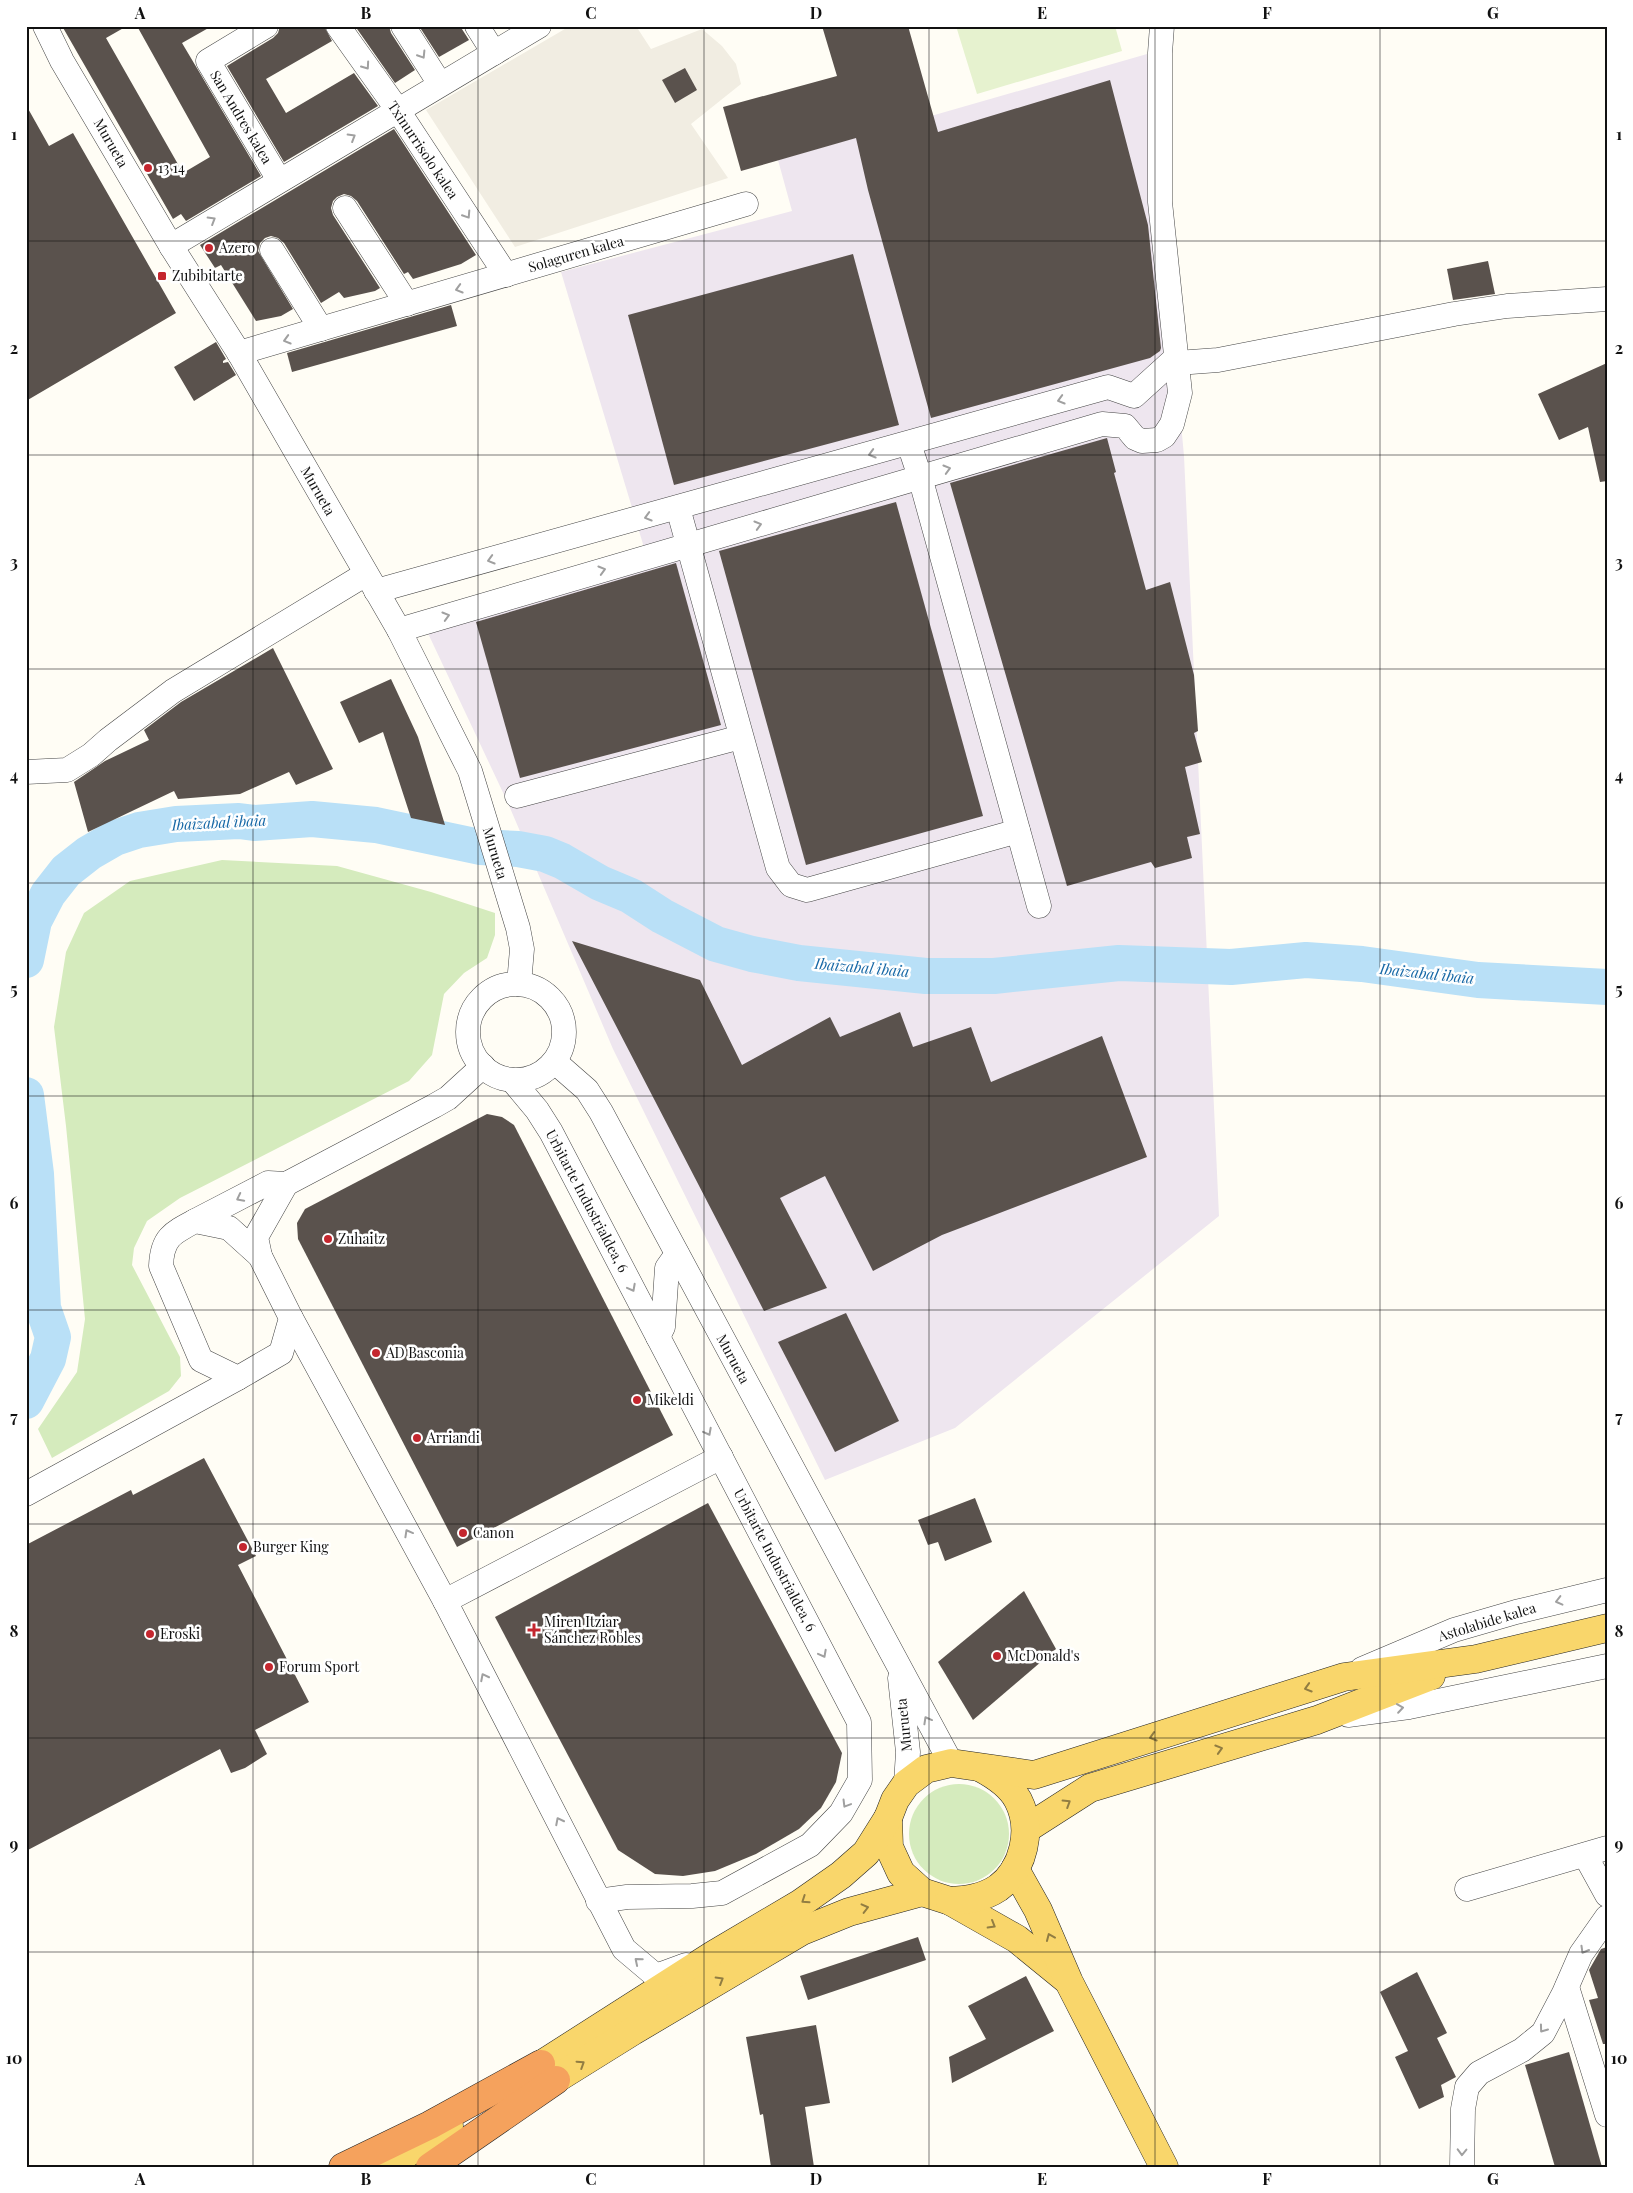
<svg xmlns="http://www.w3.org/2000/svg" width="1633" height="2193" font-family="'Playfair Display',serif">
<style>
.industrial{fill:#eee6ef}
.green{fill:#d5ebbd}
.pitch{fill:#e6f2cf}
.plaza{fill:#f1ede2}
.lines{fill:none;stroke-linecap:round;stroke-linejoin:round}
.river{stroke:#b9e0f7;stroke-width:36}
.building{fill:#5a524d}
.minor-casing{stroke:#444;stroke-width:25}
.major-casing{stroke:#222;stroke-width:29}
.highway-casing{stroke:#222;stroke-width:29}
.minor{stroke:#fff;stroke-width:24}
.major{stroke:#f9d66b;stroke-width:28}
.highway{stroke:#f5a25d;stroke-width:28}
.oneway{stroke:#a0a0a0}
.oneway2{stroke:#917d42}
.grid{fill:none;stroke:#111;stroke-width:1;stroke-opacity:0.55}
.poi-dot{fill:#c4262e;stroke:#fff;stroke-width:2}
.labels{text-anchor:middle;stroke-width:5;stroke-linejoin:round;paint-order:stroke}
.street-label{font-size:14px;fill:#111;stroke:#fff}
.poi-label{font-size:14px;fill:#111;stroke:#fff;text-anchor:start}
.water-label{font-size:15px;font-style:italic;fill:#1768a6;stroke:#fff}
.neatline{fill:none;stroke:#111;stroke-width:2}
.grid-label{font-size:16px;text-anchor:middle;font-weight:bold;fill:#111}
</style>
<rect width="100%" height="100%" fill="#fffdf5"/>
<!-- industrial -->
<polygon class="industrial" points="1147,54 1184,456 1219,1216 955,1428 825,1480 613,1049 507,801 425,627 649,564 561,272 792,211 778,160"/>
<!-- green -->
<g class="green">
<polygon points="222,860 337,866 431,892 495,913 495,935 487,958 464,973 444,994 432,1055 409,1081 180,1198 147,1221 134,1248 132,1265 180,1357 181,1376 169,1391 52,1458 38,1429 77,1372 85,1319 66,1126 54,1027 66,952 84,913 130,881"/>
<circle cx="959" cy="1834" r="50"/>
</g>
<!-- pitch -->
<polygon class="pitch" points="956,26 1115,26 1122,51 977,94"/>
<!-- plaza -->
<polygon class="plaza" points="570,26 636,26 651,49 702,29 722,46 736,64 741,84 691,124 728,178 515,247 426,110"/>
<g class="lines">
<!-- river -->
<g class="river">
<polyline points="26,960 34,921 48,894 66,871 89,853 115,838 139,830 176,824 239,821 254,823 312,819 376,825 480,847 518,849 545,854 562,861 600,883 631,896 662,916 716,944 752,954 799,963 926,976 994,976 1119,963 1231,967 1306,960 1362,964 1478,980 1607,987"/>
<polyline points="26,1095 36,1174 43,1308 53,1337 48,1359 26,1401"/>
</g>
</g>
<!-- building -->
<g class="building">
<polygon points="62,26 127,26 106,38 183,173 210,157 137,26 212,26 182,43 261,176 186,221 181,214 173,219"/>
<polygon points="280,26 324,26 332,41 266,79 286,113 354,73 378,106 284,162 227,66 273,38 278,33"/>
<polygon points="355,26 389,26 391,33 415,70 395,83"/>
<polygon points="419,26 460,26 469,40 439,57"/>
<polygon points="822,26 908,26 938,132 1110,80 1148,225 1161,348 1160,351 1150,358 931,418 868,190 856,138 741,171 723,107 837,76"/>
<polygon points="685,68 697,90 675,103 662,80"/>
<polygon points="26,105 49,146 73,133 176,313 26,401"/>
<polygon points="394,129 476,255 461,264 413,279 408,272 404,274 357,201 351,196 344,194 337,197 333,201 331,208 333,215 380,288 375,291 344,298 339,292 321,303 284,243 278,238 271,236 265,238 260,243 258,251 293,309 281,316 256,321 221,265 215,268 200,245"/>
<polygon points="853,254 899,425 674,485 628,315"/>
<polygon points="1488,261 1495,294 1453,300 1447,269"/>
<polygon points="451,305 457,326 292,372 287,353"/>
<polygon points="216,342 226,359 223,361 223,363 228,362 236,375 194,401 174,367"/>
<polygon points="1607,363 1607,481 1600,482 1588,427 1559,440 1538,394"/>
<polygon points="1107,438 1116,472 1114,473 1146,590 1170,582 1194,675 1198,731 1194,733 1202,762 1185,767 1200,834 1187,837 1192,858 1155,868 1151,862 1067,886 950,483"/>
<polygon points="896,502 983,816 806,865 719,551"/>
<polygon points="676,563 721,725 520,778 476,622"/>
<polygon points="273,648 333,769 296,785 289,772 240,794 178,799 174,791 88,832 74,782 105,761 149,740 144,730 181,702"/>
<polygon points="391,679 418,737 445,825 411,818 383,732 359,743 340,702"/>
<polygon points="572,941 700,980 742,1065 830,1017 840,1037 900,1012 913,1047 971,1027 991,1082 1102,1036 1147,1157 942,1235 873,1271 825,1176 780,1198 827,1288 764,1311"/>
<polygon points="487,1114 502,1117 514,1125 673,1435 457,1547 298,1239 297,1223 305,1209"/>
<polygon points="846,1313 899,1421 835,1452 778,1342"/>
<polygon points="204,1458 256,1556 238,1565 309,1702 255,1730 267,1754 245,1768 231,1773 220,1749 26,1851 26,1545 131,1490 133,1495"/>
<polygon points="975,1498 992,1542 945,1561 938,1542 928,1545 918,1520"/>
<polygon points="708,1503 842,1753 836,1782 821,1808 799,1829 756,1854 715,1871 683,1876 655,1874 618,1850 495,1617"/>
<polygon points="1024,1591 1056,1649 973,1720 938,1662"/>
<polygon points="918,1937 926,1960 808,2000 800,1976"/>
<polygon points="1607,1947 1607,2044 1603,2044 1589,2000 1598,1998 1589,1970 1601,1949"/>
<polygon points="1417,1972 1447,2033 1437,2038 1456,2077 1441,2085 1444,2097 1419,2109 1395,2057 1408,2051 1380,1992"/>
<polygon points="1026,1976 1054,2031 952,2083 949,2057 986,2039 968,2006"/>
<polygon points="816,2025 830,2103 805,2107 814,2167 771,2167 763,2114 760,2115 746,2037"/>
<polygon points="1569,2052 1602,2167 1555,2167 1525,2065"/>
</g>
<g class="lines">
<defs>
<g id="minor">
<polyline points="45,26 62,61 171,246 239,353 399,630 470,771 518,928 522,949 519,984"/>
<polyline points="266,26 208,61 279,180"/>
<polyline points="338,26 397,109 506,275"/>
<polyline points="403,26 440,84"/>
<polyline points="477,26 494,53"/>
<polyline points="345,208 407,304"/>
<polyline points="171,246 539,26"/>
<polyline points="272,250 321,329"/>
<polyline points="239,353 746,204"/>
<polyline points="1177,363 1218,360 1454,314 1507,306 1607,299"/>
<polyline points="909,444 920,477 1039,906"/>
<polyline points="678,508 778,868 791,885 807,890 1018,831"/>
<polyline points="376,591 1108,387 1134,396 1177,357"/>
<polyline points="399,630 1102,424 1125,426 1135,438 1142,441 1157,440 1164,436 1172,424 1180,393 1160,202 1160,53 1162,26"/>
<polyline points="26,772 67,770 91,755 108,740 173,691 366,574"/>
<polyline points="517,796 741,737"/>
<circle cx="516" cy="1032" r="48"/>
<polyline points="555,1062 587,1090 601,1112 951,1763"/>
<polyline points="512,1080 537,1110 551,1132 859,1722 860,1780 841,1813 810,1845 722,1893 692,1896 627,1897 598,1901"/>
<path d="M195 1221 229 1228 260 1256 291 1318 281 1353 238 1378 201 1360 161 1266C162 1238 172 1233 195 1221Z"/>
<polyline points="195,1221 268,1183 286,1184 434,1106 448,1098 483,1066"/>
<polyline points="260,1256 256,1237 286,1184"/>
<polyline points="291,1318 445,1601 624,1949 656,1976 686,1965"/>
<polyline points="658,1337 663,1327 667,1268 677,1254"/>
<polyline points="26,1494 238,1378"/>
<polyline points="445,1601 721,1457"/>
<polyline points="1362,1669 1454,1630 1516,1612 1607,1590"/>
<polyline points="900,1678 908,1752 906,1784"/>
<polyline points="1348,1715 1409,1707 1607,1666"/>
<polyline points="1585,1855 1607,1895"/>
<polyline points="1467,1889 1607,1848"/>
<polyline points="1567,1987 1607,2115"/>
<polyline points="1462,2167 1463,2109 1467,2087 1479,2073 1522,2050 1543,2033 1564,1993 1581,1954 1607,1917"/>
</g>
<g id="major">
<polyline points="888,1818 889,1847 901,1873 922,1892 950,1901 1017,1939 1066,1979"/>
<polyline points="1026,1829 1090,1788 1317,1720 1431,1676"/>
<polyline points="1015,1869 1038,1910 1069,1982 1164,2167"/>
<path d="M950 1901C967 1900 983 1898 998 1888 1024 1869 1033 1829 1018 1800 1010 1785 996 1776 981 1768"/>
<polyline points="522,2077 713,1955 801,1903 841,1875 866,1853 888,1818 895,1800 906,1784 926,1769 951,1763 1034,1775 1344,1677 1476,1659 1607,1628"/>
<polyline points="535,2092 633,2031 802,1931 849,1912 922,1892"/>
<polyline points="386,2167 449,2126"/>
</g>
<g id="highway">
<polyline points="343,2167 430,2125 541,2064"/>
<polyline points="430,2167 556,2080"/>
</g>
</defs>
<!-- minor casing -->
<use href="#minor" class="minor-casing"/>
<!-- major casing -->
<use href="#major" class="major-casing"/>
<!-- highway casing -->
<use href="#highway" class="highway-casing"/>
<!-- minor -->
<use href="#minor" class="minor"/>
<!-- major -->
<use href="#major" class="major"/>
<!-- highway -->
<use href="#highway" class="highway"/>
</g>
<!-- one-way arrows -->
<defs><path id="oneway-chevron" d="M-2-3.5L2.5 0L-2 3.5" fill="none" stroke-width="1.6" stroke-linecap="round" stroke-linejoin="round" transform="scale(1.25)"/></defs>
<g class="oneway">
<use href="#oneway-chevron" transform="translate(422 55) rotate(58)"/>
<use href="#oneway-chevron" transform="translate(366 66) rotate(55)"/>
<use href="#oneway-chevron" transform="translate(352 137) rotate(-31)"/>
<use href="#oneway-chevron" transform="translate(467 215) rotate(57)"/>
<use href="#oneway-chevron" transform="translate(212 220) rotate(-31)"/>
<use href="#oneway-chevron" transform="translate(459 289) rotate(164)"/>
<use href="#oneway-chevron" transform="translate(287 340) rotate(164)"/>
<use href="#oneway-chevron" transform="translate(1061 400) rotate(164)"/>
<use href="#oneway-chevron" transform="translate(872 454) rotate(164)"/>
<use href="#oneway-chevron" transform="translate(947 469) rotate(-16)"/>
<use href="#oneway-chevron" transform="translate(648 517) rotate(164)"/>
<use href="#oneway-chevron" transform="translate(758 525) rotate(-16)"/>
<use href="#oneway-chevron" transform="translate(491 560) rotate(164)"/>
<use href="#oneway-chevron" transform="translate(602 570) rotate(-16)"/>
<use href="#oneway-chevron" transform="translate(446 616) rotate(-16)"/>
<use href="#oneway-chevron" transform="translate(240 1198) rotate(153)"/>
<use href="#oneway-chevron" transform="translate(632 1288) rotate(62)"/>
<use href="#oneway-chevron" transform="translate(708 1432) rotate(62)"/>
<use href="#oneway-chevron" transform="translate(408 1533) rotate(-119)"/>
<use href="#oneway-chevron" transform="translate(1559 1601) rotate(166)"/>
<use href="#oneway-chevron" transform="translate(823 1654) rotate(62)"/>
<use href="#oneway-chevron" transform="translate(484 1677) rotate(-117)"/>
<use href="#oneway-chevron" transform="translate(1400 1708) rotate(-8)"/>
<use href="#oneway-chevron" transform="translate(927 1720) rotate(-119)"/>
<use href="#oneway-chevron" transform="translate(846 1804) rotate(121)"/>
<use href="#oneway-chevron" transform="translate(559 1821) rotate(-117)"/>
<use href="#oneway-chevron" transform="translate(1584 1950) rotate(120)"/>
<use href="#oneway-chevron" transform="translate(638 1961) rotate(-140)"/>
<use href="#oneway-chevron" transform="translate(1543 2029) rotate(126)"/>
<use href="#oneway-chevron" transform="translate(1462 2152) rotate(91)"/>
</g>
<g class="oneway2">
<use href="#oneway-chevron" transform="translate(1308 1688) rotate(163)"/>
<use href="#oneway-chevron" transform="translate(1153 1737) rotate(163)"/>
<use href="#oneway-chevron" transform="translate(1219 1749) rotate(-17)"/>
<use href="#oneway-chevron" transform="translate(1067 1803) rotate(-32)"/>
<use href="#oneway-chevron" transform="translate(805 1900) rotate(146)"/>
<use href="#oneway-chevron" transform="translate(865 1908) rotate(-14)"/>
<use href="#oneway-chevron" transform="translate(992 1925) rotate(30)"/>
<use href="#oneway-chevron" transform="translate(1050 1937) rotate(-113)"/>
<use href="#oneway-chevron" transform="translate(720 1980) rotate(-31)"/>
<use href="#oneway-chevron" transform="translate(581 2064) rotate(-33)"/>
</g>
<!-- grid -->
<path class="grid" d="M253 26V2167M478 26V2167M704 26V2167M929 26V2167M1155 26V2167M1380 26V2167M26 241H1607M26 455H1607M26 669H1607M26 883H1607M26 1096H1607M26 1310H1607M26 1524H1607M26 1738H1607M26 1952H1607"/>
<!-- markers -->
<g class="poi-dot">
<circle cx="148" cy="168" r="5"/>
<circle cx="209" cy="248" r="5"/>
<rect x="157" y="271" width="10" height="10" rx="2.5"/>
<circle cx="328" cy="1239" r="5"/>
<circle cx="376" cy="1353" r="5"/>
<circle cx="637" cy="1400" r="5"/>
<circle cx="417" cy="1438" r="5"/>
<circle cx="463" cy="1533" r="5"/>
<circle cx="243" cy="1547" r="5"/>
<path d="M531.5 1622.5h5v5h5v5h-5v5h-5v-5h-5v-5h5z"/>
<circle cx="150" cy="1634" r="5"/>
<circle cx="997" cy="1656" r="5"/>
<circle cx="269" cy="1667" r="5"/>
</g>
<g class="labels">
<!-- street labels -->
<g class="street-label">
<text transform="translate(241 117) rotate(59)" y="5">San Andres kalea</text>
<text transform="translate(111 143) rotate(60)" y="5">Murueta</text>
<text transform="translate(423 150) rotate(56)" y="5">Txinurrisolo kalea</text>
<text transform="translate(576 254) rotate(-16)" y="5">Solaguren kalea</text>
<text transform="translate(318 491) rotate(60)" y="5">Murueta</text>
<text transform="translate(495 853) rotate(73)" y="5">Murueta</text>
<text transform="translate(587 1201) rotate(62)" y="5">Urbitarte Industrialdea, 6</text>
<text transform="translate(733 1359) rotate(62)" y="5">Murueta</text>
<text transform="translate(775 1560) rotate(62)" y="5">Urbitarte Industrialdea, 6</text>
<text transform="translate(1487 1622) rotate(-17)" y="5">Astolabide kalea</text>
<text transform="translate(904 1725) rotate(-96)" y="5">Murueta</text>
</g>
<!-- poi labels -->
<g class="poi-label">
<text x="158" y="173">13 14</text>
<text x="219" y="253">Azero</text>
<text x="172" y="281">Zubibitarte</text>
<text x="338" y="1244">Zuhaitz</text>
<text x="386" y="1358">AD Basconia</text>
<text x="647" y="1405">Mikeldi</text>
<text x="427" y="1443">Arriandi</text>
<text x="473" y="1538">Canon</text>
<text x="253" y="1552">Burger King</text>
<text x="544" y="1627">Miren Itziar<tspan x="544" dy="16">Sánchez Robles</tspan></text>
<text x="160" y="1639">Eroski</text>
<text x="1007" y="1661">McDonald's</text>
<text x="279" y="1672">Forum Sport</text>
</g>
<!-- water labels -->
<g class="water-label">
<text transform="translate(219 823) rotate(-3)" y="5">Ibaizabal ibaia</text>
<text transform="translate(862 968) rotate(5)" y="5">Ibaizabal ibaia</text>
<text transform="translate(1427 974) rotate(6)" y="5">Ibaizabal ibaia</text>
</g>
</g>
<!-- border -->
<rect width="1633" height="2193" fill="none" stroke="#ffffff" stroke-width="55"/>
<rect x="28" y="28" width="1578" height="2138" class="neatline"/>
<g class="grid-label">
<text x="140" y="19">A</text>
<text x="366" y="19">B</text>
<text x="591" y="19">C</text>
<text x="816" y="19">D</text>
<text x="1042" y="19">E</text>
<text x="1267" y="19">F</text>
<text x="1493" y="19">G</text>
<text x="14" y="140">1</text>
<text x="1619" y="140">1</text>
<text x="14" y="354">2</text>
<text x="1619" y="354">2</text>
<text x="14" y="568">3</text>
<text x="1619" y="568">3</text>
<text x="14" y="781">4</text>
<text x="1619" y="781">4</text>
<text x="14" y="995">5</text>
<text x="1619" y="995">5</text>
<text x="14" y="1209">6</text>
<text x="1619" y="1209">6</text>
<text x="14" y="1423">7</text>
<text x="1619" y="1423">7</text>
<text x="14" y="1637">8</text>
<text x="1619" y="1637">8</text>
<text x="14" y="1850">9</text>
<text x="1619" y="1850">9</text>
<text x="14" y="2064">10</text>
<text x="1619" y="2064">10</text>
<text x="140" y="2185">A</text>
<text x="366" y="2185">B</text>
<text x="591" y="2185">C</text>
<text x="816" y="2185">D</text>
<text x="1042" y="2185">E</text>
<text x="1267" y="2185">F</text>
<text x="1493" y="2185">G</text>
</g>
</svg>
